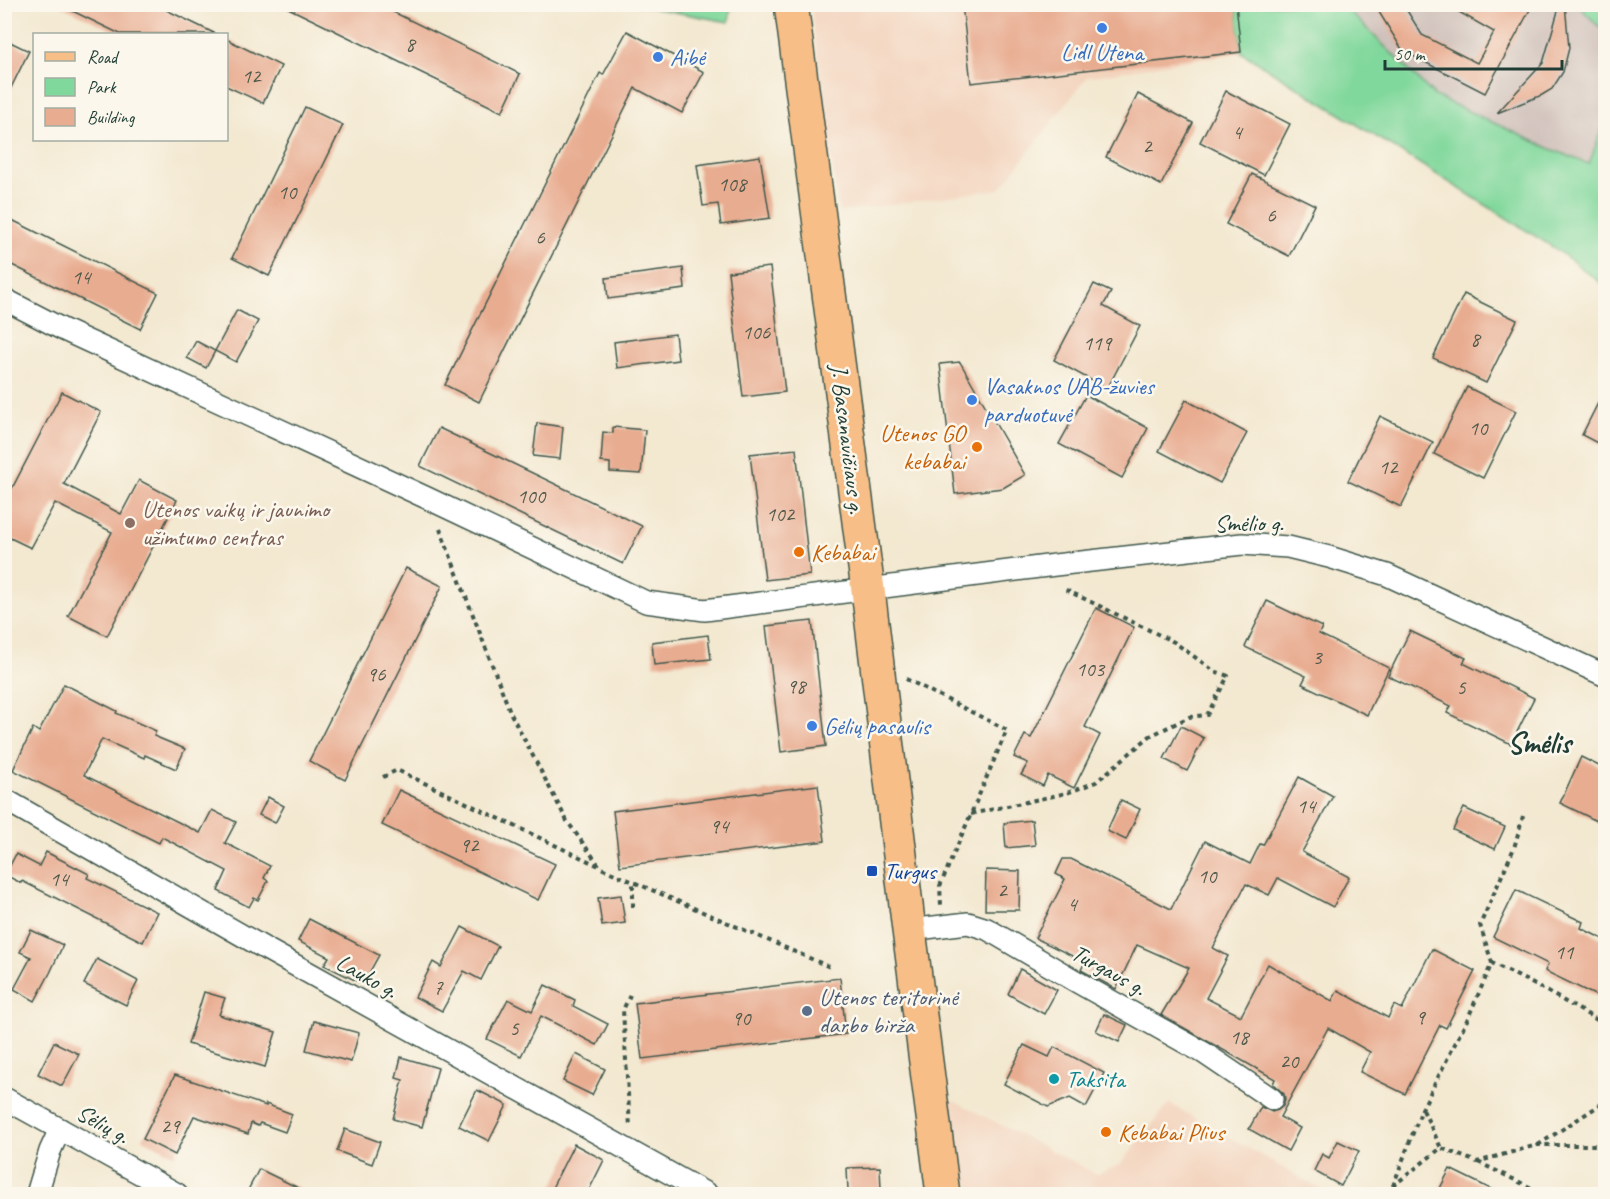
<svg xmlns="http://www.w3.org/2000/svg" width="1610" height="1199" font-family="Caveat,sans-serif">
<style>
.built{fill:#f3d4be}
.industrial{fill:#cfc0ba}
.green{fill:#81d89c;stroke:#508a68;stroke-width:1.5}
.building{fill:#e8ac90}
.lines{fill:none;stroke-linecap:round;stroke-linejoin:round}
.minor-casing{stroke:#3f574b;stroke-width:24}
.primary-casing{stroke:#3f574b;stroke-width:36}
.path{stroke:#3f574b;stroke-width:4;stroke-dasharray:4.5 4.5;stroke-linecap:butt}
.minor{stroke:#fff;stroke-width:21}
.primary{stroke:#f7be88;stroke-width:33}
.shop-dot{fill:#3f7fe0;stroke:#fbf7ec;stroke-width:2}
.food-dot{fill:#e8710a;stroke:#fbf7ec;stroke-width:2}
.education-dot{fill:#8d6e63;stroke:#fbf7ec;stroke-width:2}
.transit-dot{fill:#1a4fb4;stroke:#fbf7ec;stroke-width:2}
.service-dot{fill:#5c6f8a;stroke:#fbf7ec;stroke-width:2}
.culture-dot{fill:#0f9aa8;stroke:#fbf7ec;stroke-width:2}
.labels{text-anchor:middle;stroke-width:5;stroke-linejoin:round;paint-order:stroke}
.number-label{font-size:21px;fill:#51594b}
.shop-label{font-size:24px;fill:#366cbe;stroke:#fbf7ec;text-anchor:start}
.food-label{font-size:24px;fill:#c56008;stroke:#fbf7ec;text-anchor:start}
.street-label{font-size:24px;fill:#1f3d34;stroke:#fbf7ec}
.education-label{font-size:24px;fill:#785e54;stroke:#fbf7ec;text-anchor:start}
.transit-label{font-size:24px;fill:#164399;stroke:#fbf7ec;text-anchor:start}
.service-label{font-size:24px;fill:#4e5e75;stroke:#fbf7ec;text-anchor:start}
.culture-label{font-size:24px;fill:#0d838f;stroke:#fbf7ec;text-anchor:start}
.district-label{font-size:30px;font-weight:bold;fill:#1f3d34;stroke:#fbf7ec}
</style>
<rect width="100%" height="100%" fill="#fbf7ec"/>
<filter id="ink" filterUnits="userSpaceOnUse"><feTurbulence type="fractalNoise" baseFrequency=".0167" numOctaves="2"/><feDisplacementMap in="SourceGraphic" scale="12" xChannelSelector="R" yChannelSelector="G"/><feConvolveMatrix kernelMatrix="1 2 1 2 8 2 1 2 1" color-interpolation-filters="sRGB"/></filter>
<filter id="wash" filterUnits="userSpaceOnUse"><feTurbulence type="fractalNoise" baseFrequency=".008" numOctaves="4" result="noise"/><feDisplacementMap in="SourceGraphic" scale="24" xChannelSelector="R" yChannelSelector="G"/><feGaussianBlur stdDeviation="1.35" result="paint"/><feColorMatrix in="noise" values="0 0 0 0 0 0 0 0 0 0 0 0 0 0 0 0 0 1.4 0 .05"/><feComposite in="paint" operator="in"/></filter>
<g filter="url(#wash)">
<rect width="100%" height="100%" fill="#f3e8d0"/>
<!-- built -->
<g class="built">
<polygon points="810,5 1236,5 1241,52 1087,77 1000,189 839,212"/>
<polygon points="947,1097 1096,1174 1120,1165 1169,1103 1329,1194 961,1194"/>
</g>
<!-- industrial -->
<polygon class="industrial" points="1343,5 1578,5 1605,33 1605,120 1590,165 1551,149 1435,96"/>
<!-- green -->
<g class="green">
<polygon points="636,5 731,5 729,22"/>
<polygon points="1236,5 1343,5 1435,96 1551,149 1589,164 1605,120 1605,286 1556,249 1241,52"/>
<polygon points="1578,5 1605,5 1605,33"/>
</g>
<g id="blocks">
<!-- building -->
<g class="building">
<polygon points="58,4 154,4 216,34 120,34"/>
<polygon points="280,4 377,4 520,74 502,112"/>
<polygon points="962,4 1236,4 1241,52 971,83"/>
<polygon points="1374,4 1403,4 1422,35 1477,63 1494,32 1445,4 1533,4 1485,93 1403,51"/>
<polygon points="1560,4 1565,4 1569,48 1563,72 1552,89 1542,95 1497,113 1543,63"/>
<polygon points="627,31 704,72 682,113 635,88 479,402 445,385 600,73 603,75"/>
<polygon points="4,39 29,51 4,102"/>
<polygon points="226,39 281,66 263,103 226,86"/>
<polygon points="1226,91 1290,124 1264,175 1200,142"/>
<polygon points="1138,94 1193,123 1161,185 1106,157"/>
<polygon points="305,107 343,125 269,276 232,258"/>
<polygon points="760,156 770,218 721,225 718,204 703,206 697,165"/>
<polygon points="1252,174 1315,205 1289,256 1226,224"/>
<polygon points="10,219 158,293 140,329 4,261 4,230"/>
<polygon points="770,267 785,392 743,397 728,272"/>
<polygon points="683,268 685,289 608,299 606,278"/>
<polygon points="1094,284 1111,292 1103,306 1140,326 1107,389 1054,360"/>
<polygon points="1464,294 1517,320 1486,383 1433,358"/>
<polygon points="237,310 258,321 236,362 215,351"/>
<polygon points="675,334 678,360 617,368 614,342"/>
<polygon points="196,341 215,351 206,368 187,358"/>
<polygon points="960,362 1025,475 1003,488 955,494 940,364"/>
<polygon points="1467,387 1516,411 1483,478 1434,454"/>
<polygon points="1605,389 1605,447 1582,435"/>
<polygon points="62,392 101,412 64,484 121,514 139,480 177,500 107,636 68,616 112,532 55,503 31,548 4,535 4,504"/>
<polygon points="1086,395 1148,428 1122,478 1059,444"/>
<polygon points="1186,400 1247,433 1220,483 1159,451"/>
<polygon points="1380,416 1433,442 1401,507 1348,481"/>
<polygon points="537,423 563,427 560,459 533,456"/>
<polygon points="613,427 645,430 641,474 610,472 610,463 601,462 603,432 613,433"/>
<polygon points="439,428 642,526 623,564 420,466"/>
<polygon points="796,449 810,575 765,580 750,454"/>
<polygon points="406,568 442,586 345,780 309,761"/>
<polygon points="1267,601 1322,627 1319,634 1389,668 1367,715 1302,684 1306,676 1245,647"/>
<polygon points="1096,608 1134,627 1085,727 1100,735 1074,788 1048,775 1043,786 1021,775 1028,763 1014,757 1025,735 1031,738"/>
<polygon points="812,621 826,746 781,752 766,626"/>
<polygon points="1410,631 1466,658 1463,663 1534,698 1511,744 1447,713 1451,706 1388,676"/>
<polygon points="708,635 711,659 654,665 652,642"/>
<polygon points="64,684 117,711 116,713 156,731 154,736 185,749 176,769 145,755 144,758 102,739 84,775 200,833 212,810 236,822 225,843 270,866 264,878 268,881 258,900 254,898 249,907 218,891 227,871 162,837 159,843 13,770 33,728 39,732"/>
<polygon points="1181,726 1204,738 1187,771 1164,759"/>
<polygon points="1581,757 1605,769 1605,825 1560,803"/>
<polygon points="1299,777 1333,796 1302,852 1349,877 1333,907 1278,878 1269,895 1246,884 1213,948 1228,956 1206,998 1241,1016 1268,964 1332,1001 1338,990 1388,1018 1394,1005 1402,1009 1432,949 1475,971 1446,1028 1440,1025 1405,1094 1360,1072 1370,1052 1328,1028 1280,1117 1300,1128 1288,1151 1249,1129 1261,1107 1272,1112 1278,1110 1283,1106 1285,1099 1284,1094 1273,1084 1275,1079 1161,1015 1189,968 1137,945 1116,989 1081,970 1085,962 1035,938 1065,879 1056,874 1063,859 1071,859 1171,909 1205,841 1250,864 1260,844 1263,845"/>
<polygon points="818,785 825,841 620,866 613,811"/>
<polygon points="399,790 555,864 538,900 382,825"/>
<polygon points="268,797 284,806 275,823 259,815"/>
<polygon points="1121,800 1140,809 1126,840 1107,831"/>
<polygon points="1464,808 1505,827 1495,849 1453,830"/>
<polygon points="1032,820 1035,845 1006,848 1004,823"/>
<polygon points="46,852 89,874 87,878 157,912 143,942 22,881 21,883 5,875 16,854 39,866"/>
<polygon points="986,870 1020,871 1019,910 985,910"/>
<polygon points="1516,890 1583,922 1581,928 1605,940 1605,1000 1545,971 1548,964 1493,937"/>
<polygon points="621,895 625,923 602,926 598,898"/>
<polygon points="309,919 379,955 363,984 324,965 329,957 298,941"/>
<polygon points="462,927 498,946 481,980 464,971 442,1011 415,997 433,962 441,967"/>
<polygon points="31,930 63,945 50,973 35,1001 14,989 31,957 20,952"/>
<polygon points="97,959 138,981 126,1005 84,984"/>
<polygon points="1020,969 1057,990 1044,1014 1008,994"/>
<polygon points="840,978 846,1034 642,1059 635,1003"/>
<polygon points="545,985 575,1000 573,1006 608,1024 597,1045 541,1016 521,1056 487,1039 508,999 532,1011"/>
<polygon points="204,992 225,998 219,1015 276,1032 265,1067 188,1044"/>
<polygon points="1104,1014 1127,1025 1119,1042 1096,1031"/>
<polygon points="314,1021 359,1033 351,1062 306,1050"/>
<polygon points="54,1042 79,1054 62,1086 38,1074"/>
<polygon points="1024,1045 1049,1057 1054,1047 1104,1073 1086,1107 1070,1098 1048,1107 1004,1084"/>
<polygon points="576,1054 605,1069 592,1095 563,1081"/>
<polygon points="401,1057 438,1068 422,1127 393,1119 403,1080 396,1078"/>
<polygon points="175,1075 266,1106 266,1104 292,1114 285,1132 260,1123 258,1126 251,1123 248,1134 194,1116 175,1155 143,1139"/>
<polygon points="477,1090 507,1105 489,1141 459,1126"/>
<polygon points="345,1129 380,1142 372,1164 337,1151"/>
<polygon points="1338,1141 1359,1151 1341,1186 1314,1171 1322,1154 1329,1158"/>
<polygon points="574,1144 604,1160 587,1194 549,1194"/>
<polygon points="880,1167 881,1189 848,1191 847,1168"/>
<polygon points="259,1169 311,1194 246,1194"/>
<polygon points="1450,1169 1501,1194 1437,1194"/>
</g>
</g>
</g>
<g filter="url(#ink)">
<use href="#blocks" fill-opacity="0" stroke="#3f574b" stroke-width="1.5"/>
<g class="lines">
<defs>
<g id="minor">
<polyline points="4,299 64,330 427,498 646,602 705,610 1055,565 1242,544 1288,547 1329,557 1387,575 1606,676"/>
<polyline points="4,799 266,949 707,1194"/>
<polyline points="909,930 968,923 987,929 1079,983 1204,1053 1272,1099"/>
<polyline points="4,1098 177,1194"/>
<polyline points="37,1194 50,1151 60,1129"/>
</g>
<polyline id="primary" points="791,4 868,590 909,930 943,1194"/>
</defs>
<!-- minor casing -->
<use href="#minor" class="minor-casing"/>
<!-- primary casing -->
<use href="#primary" class="primary-casing"/>
<!-- path -->
<g class="path">
<polyline points="440,529 511,714 567,821 601,868 830,967"/>
<polyline points="906,679 1007,730 940,886 941,905"/>
<polyline points="383,777 397,770 601,867"/>
<polyline points="971,814 1067,793 1096,782 1150,736 1189,717 1207,715 1228,676 1214,671 1174,642 1062,588"/>
<polyline points="633,907 633,882"/>
<polyline points="1492,963 1480,925 1514,848 1523,816"/>
<polyline points="630,995 623,1010 630,1127"/>
<polyline points="1423,1110 1441,1148"/>
<polyline points="1538,1145 1606,1101"/>
<polyline points="1478,1162 1544,1194"/>
<polyline points="1393,1186 1422,1109 1468,1018 1492,963 1543,989 1606,1025"/>
<polyline points="1388,1194 1393,1186 1441,1148 1477,1162 1537,1145 1606,1145"/>
<polyline points="1604,1194 1606,1192"/>
</g>
<!-- minor -->
<use href="#minor" class="minor"/>
<!-- primary -->
<use href="#primary" class="primary"/>
</g>
</g>
<!-- markers -->
<g class="shop-dot">
<circle cx="1102" cy="28" r="6"/>
<circle cx="658" cy="57" r="6"/>
<circle cx="972" cy="400" r="6"/>
<circle cx="812" cy="726" r="6"/>
</g>
<g class="food-dot">
<circle cx="977" cy="447" r="6"/>
<circle cx="799" cy="552" r="6"/>
<circle cx="1106" cy="1132" r="6"/>
</g>
<circle class="education-dot" cx="130" cy="523" r="6"/>
<rect class="transit-dot" x="866" y="865" width="12" height="12" rx="3"/>
<circle class="service-dot" cx="807" cy="1011" r="6"/>
<circle class="culture-dot" cx="1054" cy="1079" r="6"/>
<g class="labels">
<!-- number labels -->
<g class="number-label">
<text x="410" y="51">8</text>
<text x="251" y="83">12</text>
<text x="1237" y="139">4</text>
<text x="1147" y="153">2</text>
<text x="732" y="191">108</text>
<text x="287" y="199">10</text>
<text x="1271" y="222">6</text>
<text x="540" y="244">6</text>
<text x="81" y="284">14</text>
<text x="756" y="339">106</text>
<text x="1475" y="346">8</text>
<text x="1097" y="350">119</text>
<text x="1478" y="435">10</text>
<text x="1388" y="474">12</text>
<text x="531" y="503">100</text>
<text x="780" y="521">102</text>
<text x="1317" y="664">3</text>
<text x="1090" y="676">103</text>
<text x="376" y="681">96</text>
<text x="796" y="693">98</text>
<text x="1461" y="694">5</text>
<text x="1306" y="813">14</text>
<text x="719" y="833">94</text>
<text x="469" y="852">92</text>
<text x="1207" y="883">10</text>
<text x="59" y="886">14</text>
<text x="1002" y="897">2</text>
<text x="1072" y="911">4</text>
<text x="1564" y="959">11</text>
<text x="438" y="994">7</text>
<text x="1420" y="1024">9</text>
<text x="741" y="1025">90</text>
<text x="514" y="1035">5</text>
<text x="1239" y="1044">18</text>
<text x="1289" y="1068">20</text>
<text x="170" y="1133">29</text>
</g>
<!-- shop labels -->
<g class="shop-label">
<text x="1102" y="60" text-anchor="middle">Lidl Utena</text>
<text x="670" y="65">Aibė</text>
<text x="984" y="394">Vasaknos UAB-žuvies<tspan x="984" dy="28">parduotuvė</tspan></text>
<text x="824" y="734">Gėlių pasaulis</text>
</g>
<!-- food labels -->
<g class="food-label">
<text x="965" y="441" text-anchor="end">Utenos GO<tspan x="965" dy="28">kebabai</tspan></text>
<text x="811" y="560">Kebabai</text>
<text x="1118" y="1140">Kebabai Plius</text>
</g>
<!-- street labels -->
<g class="street-label">
<text transform="translate(848 439) rotate(83)" y="8">J. Basanavičiaus g.</text>
<text x="1249" y="531">Smėlio g.</text>
<text transform="translate(1109 970) rotate(29)" y="8">Turgaus g.</text>
<text transform="translate(367 976) rotate(29)" y="8">Lauko g.</text>
<text transform="translate(103 1124) rotate(29)" y="8">Sėlių g.</text>
</g>
<!-- education labels -->
<g class="education-label">
<text x="142" y="517">Utenos vaikų ir jaunimo<tspan x="142" dy="28">užimtumo centras</tspan></text>
</g>
<!-- transit labels -->
<g class="transit-label">
<text x="884" y="879">Turgus</text>
</g>
<!-- service labels -->
<g class="service-label">
<text x="819" y="1005">Utenos teritorinė<tspan x="819" dy="28">darbo birža</tspan></text>
</g>
<!-- culture labels -->
<g class="culture-label">
<text x="1066" y="1087">Taksita</text>
</g>
<!-- district labels -->
<g class="district-label">
<text x="1539" y="753">Smėlis</text>
</g>
</g>
<!-- margin -->
<rect width="1610" height="1199" fill="none" stroke="#fbf7ec" stroke-width="24"/>
<!-- legend -->
<rect x="33" y="33" width="195" height="108" fill="#fbf7ec" stroke="#a3ada2" stroke-width="1.5"/>
<rect x="45" y="52" width="30" height="9" fill="#f7be88" stroke="#a3ada2" stroke-width="1.5"/>
<text x="87" y="63" font-size="18" fill="#1f3d34">Road</text>
<rect x="45" y="78" width="30" height="18" fill="#81d89c" stroke="#a3ada2" stroke-width="1.5"/>
<text x="87" y="93" font-size="18" fill="#1f3d34">Park</text>
<rect x="45" y="108" width="30" height="18" fill="#e8ac90" stroke="#a3ada2" stroke-width="1.5"/>
<text x="87" y="123" font-size="18" fill="#1f3d34">Building</text>
<!-- scale -->
<path d="M1385 60v9h177v-9" fill="none" stroke="#1f3d34" stroke-width="3"/>
<text x="1394" y="60" font-size="18" fill="#1f3d34" stroke="#fbf7ec" stroke-width="4.5" paint-order="stroke">50 m</text>
</svg>
